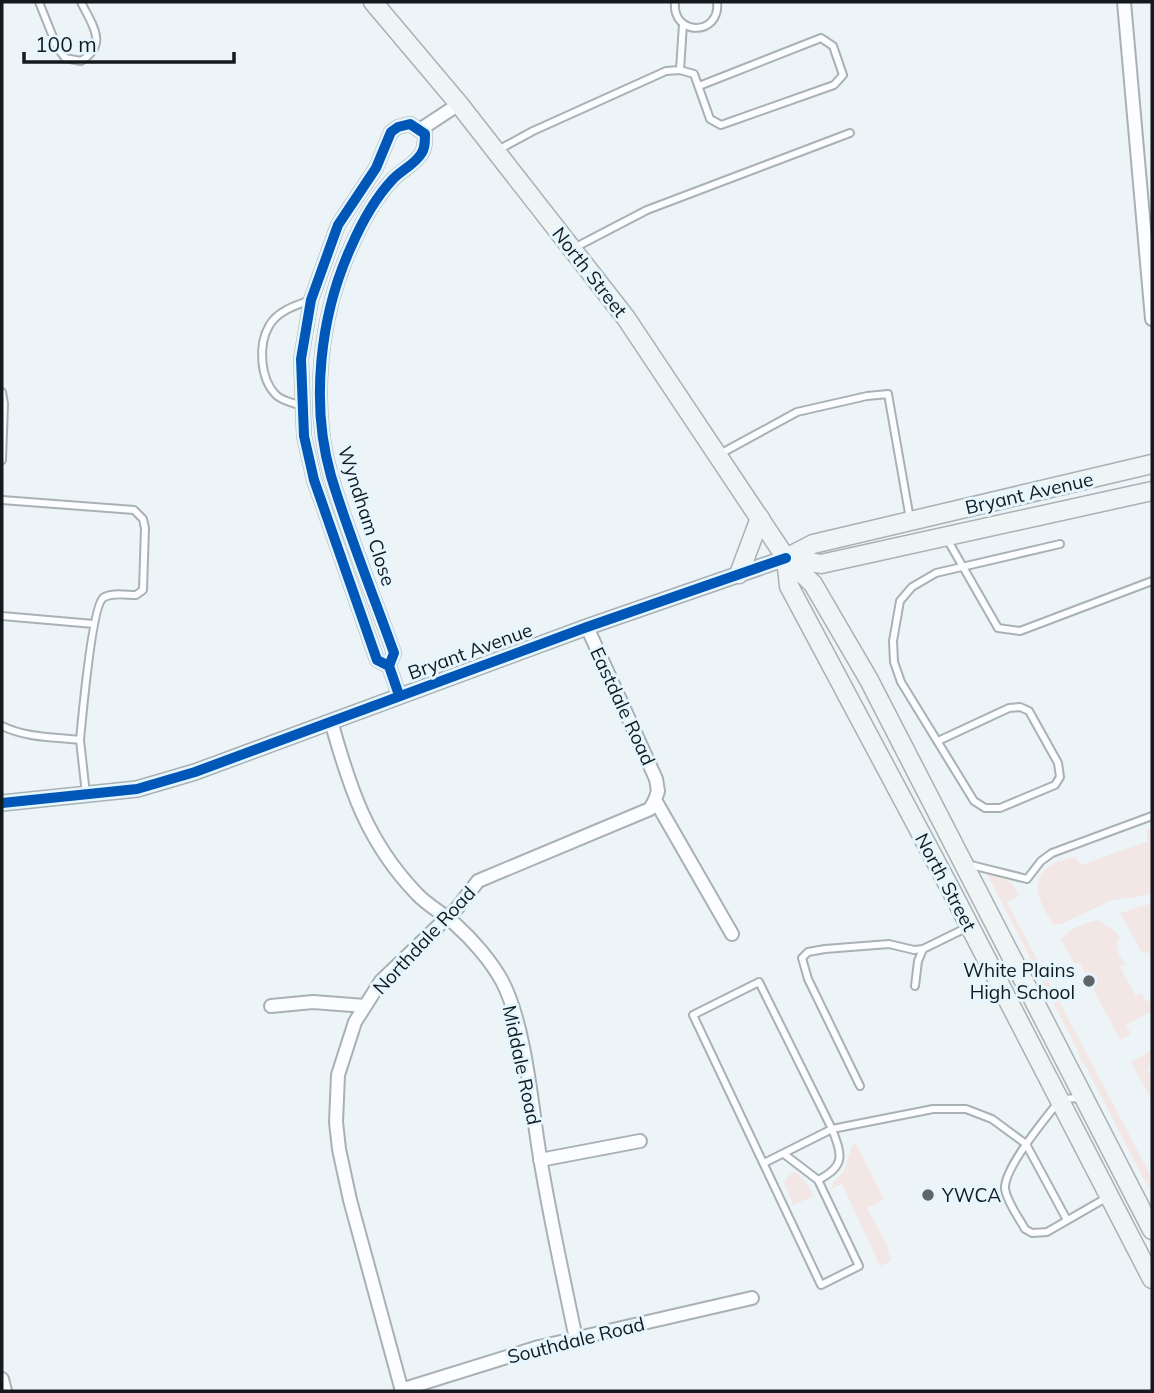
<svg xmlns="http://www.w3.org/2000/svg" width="1154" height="1393" font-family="Mulish,sans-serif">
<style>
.green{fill:#f3e7e5}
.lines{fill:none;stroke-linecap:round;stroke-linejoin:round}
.service-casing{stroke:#a9b1b4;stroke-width:10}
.minor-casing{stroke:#a9b1b4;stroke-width:16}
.tertiary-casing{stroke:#a9b1b4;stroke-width:18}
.secondary-casing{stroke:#a9b1b4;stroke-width:21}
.service{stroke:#fcfdfe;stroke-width:6}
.minor{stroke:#fcfdfe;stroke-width:12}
.tertiary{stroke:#fcfdfe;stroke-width:14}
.secondary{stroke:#eff4f5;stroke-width:18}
.cycleway-casing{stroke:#e6f6fe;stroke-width:15}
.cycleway{stroke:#0057b8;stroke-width:10}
.poi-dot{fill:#5f666a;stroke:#e6f6fe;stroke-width:2.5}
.labels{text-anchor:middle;stroke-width:6;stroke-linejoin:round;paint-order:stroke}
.street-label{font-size:19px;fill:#131a1e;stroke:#e6f6fe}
.poi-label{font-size:19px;fill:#131a1e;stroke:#e6f6fe;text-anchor:end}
</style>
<rect width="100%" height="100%" fill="#ecf4f8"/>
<!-- green -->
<g class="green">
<path d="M1152 827V893L1143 896 1112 900 1061 924 1053 925C1048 915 1040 904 1038 893 1034 871 1056 859 1075 857L1081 865 1148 841 1146 831Z"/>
<path d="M987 874C1004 877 1012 878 1019 896L1007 902 1152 1178V1191L1144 1180 1086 1067 1080 1059 1078 1051Z"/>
<polygon points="1152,903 1152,958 1151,959 1147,951 1142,953 1120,913"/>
<path d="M1098 920 1116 932 1120 939 1116 941 1119 947 1116 949 1125 964 1120 967 1136 996 1141 993 1146 1002 1152 999V1011L1126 1025 1131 1034 1120 1040 1079 962 1075 964 1061 940C1071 927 1083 924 1098 920Z"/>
<polygon points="1152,1050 1152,1065 1147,1068 1152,1079 1152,1101 1131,1062"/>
<polygon points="853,1143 856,1143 884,1199 867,1208 887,1245 891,1261 880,1266 842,1184 831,1189 833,1182 844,1171"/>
<polygon points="796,1172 807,1184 814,1196 793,1205 784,1182 792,1173"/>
</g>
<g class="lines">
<defs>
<g id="service">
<path d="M39 2 57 47 65 58 81 61C109 44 92 25 81 2"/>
<path d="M675 2C672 37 721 36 717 2"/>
<polyline points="680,70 683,24"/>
<polyline points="498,150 533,131 666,71 680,70 694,74 710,119 721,125 834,85 843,75 833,46 821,38 699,86"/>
<polyline points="574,248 647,210 850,133"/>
<polyline points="2,392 4,404 2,460"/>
<path d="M302 406C294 403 282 401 276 395 260 379 258 345 269 326 277 311 296 305 311 300"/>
<polyline points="720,454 797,412 867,396 888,394 910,519"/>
<path d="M2 500 134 510 143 519 145 528 143 590 136 595C126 595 111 592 103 598 92 607 82 719 80 740"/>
<polyline points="947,539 998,628 1020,631 1152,581"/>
<polyline points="2,616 94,624"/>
<path d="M2 726C27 738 53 737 80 740L86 794"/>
<polyline points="938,741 1009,708 1020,707 1029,711 1058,763 1060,777 1055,785 1000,808 985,808 974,801 901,682 894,662 893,641 900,601 912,587 936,573 1060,544"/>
<polyline points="967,864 1027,879 1041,861 1052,853 1152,816"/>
<polyline points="915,986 918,961 923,949"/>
<polyline points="860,1086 808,979 802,958 808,952 825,949 889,944 914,950 923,949 968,927"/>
<path d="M1080 1098 1061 1099C1047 1116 1003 1169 1005 1189 1007 1202 1019 1218 1025 1229L1032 1233 1047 1232 1106 1198"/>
<path d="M784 1154 818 1180 859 1266 821 1285 693 1015 759 982 832 1129C842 1155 846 1166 818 1180"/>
<polyline points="764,1163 832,1129 933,1109 966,1109 992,1119 1026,1144 1067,1220"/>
</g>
<g id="minor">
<polyline points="1124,2 1152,319"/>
<polyline points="421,129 459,104"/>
<polyline points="587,627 656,779 658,791 655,800 732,934"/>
<path d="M389 666 377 660 314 480 304 436 301 359 311 300 338 225 376 168 391 132 398 127 410 124 425 134C425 141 425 149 421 154 415 164 402 170 393 179 376 197 361 224 351 247 320 315 310 403 331 476 349 536 373 594 394 653L389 666 399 695"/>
<path d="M331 721C350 789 367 842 417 894 428 906 443 913 455 924 472 939 491 961 502 981 525 1025 531 1101 539 1151 549 1214 563 1276 576 1339"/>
<polyline points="271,1006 313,1002 365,1006"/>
<polyline points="540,1160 640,1141"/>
<polyline points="2,1379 5,1391"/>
<polyline points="401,1390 539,1347 752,1298"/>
<polyline points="402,1391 350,1200 339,1149 336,1122 338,1075 355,1022 381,981 458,907 478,881 650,809 655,800"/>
</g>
<polyline id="tertiary" points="2,803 137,789 195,772 587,627 786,558"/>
<g id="secondary">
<polyline points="373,2 459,104 626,318 786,558 813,584 869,680 1152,1230"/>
<polyline points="786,558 789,586 951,890 1152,1279"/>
<polyline points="786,558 813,544 1152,464"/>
<polyline points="786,558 821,564 1152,491"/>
<polyline points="739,574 760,518"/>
</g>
</defs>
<!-- service casing -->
<use href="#service" class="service-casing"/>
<!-- minor casing -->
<use href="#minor" class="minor-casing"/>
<!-- tertiary casing -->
<use href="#tertiary" class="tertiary-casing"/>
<!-- secondary casing -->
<use href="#secondary" class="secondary-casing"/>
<!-- service -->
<use href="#service" class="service"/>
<!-- minor -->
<use href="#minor" class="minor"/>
<!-- tertiary -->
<use href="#tertiary" class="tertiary"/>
<!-- secondary -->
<use href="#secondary" class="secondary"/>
<defs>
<g id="cycleway">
<path d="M389 666 377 660 314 480 304 436 301 359 311 300 338 225 376 168 391 132 398 127 410 124 425 134C425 141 425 149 421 154 415 164 402 170 393 179 376 197 361 224 351 247 320 315 310 403 331 476 349 536 373 594 394 653L389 666 399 695"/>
<polyline points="2,803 137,789 195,772 587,627 786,558"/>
</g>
</defs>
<!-- cycleway casing -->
<use href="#cycleway" class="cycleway-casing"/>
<!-- cycleway -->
<use href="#cycleway" class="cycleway"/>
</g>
<!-- markers -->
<g class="poi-dot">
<circle cx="1089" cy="981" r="7"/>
<circle cx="928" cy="1195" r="7"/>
</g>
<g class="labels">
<!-- street labels -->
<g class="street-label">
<text transform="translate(590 272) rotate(52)" y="7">North Street</text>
<text transform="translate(1029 493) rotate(-13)" y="7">Bryant Avenue</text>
<text transform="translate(367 516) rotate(72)" y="7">Wyndham Close</text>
<text transform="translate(470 651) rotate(-20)" y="7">Bryant Avenue</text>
<text transform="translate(623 706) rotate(65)" y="7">Eastdale Road</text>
<text transform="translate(946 882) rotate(62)" y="7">North Street</text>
<text transform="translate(424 940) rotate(-47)" y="7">Northdale Road</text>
<text transform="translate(522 1065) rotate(78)" y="7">Middale Road</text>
<text transform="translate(576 1340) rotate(-14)" y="7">Southdale Road</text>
</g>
<!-- poi labels -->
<g class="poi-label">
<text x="1075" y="977">White Plains<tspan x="1075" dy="22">High School</tspan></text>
<text x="942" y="1202" text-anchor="start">YWCA</text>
</g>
</g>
<!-- border -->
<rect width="1154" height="1393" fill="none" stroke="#131a1e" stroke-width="7"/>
<!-- scale -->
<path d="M24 52v10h210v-10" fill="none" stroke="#131a1e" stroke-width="3.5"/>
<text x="35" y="52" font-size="21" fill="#131a1e" stroke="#e6f6fe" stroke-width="5" paint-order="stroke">100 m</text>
</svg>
